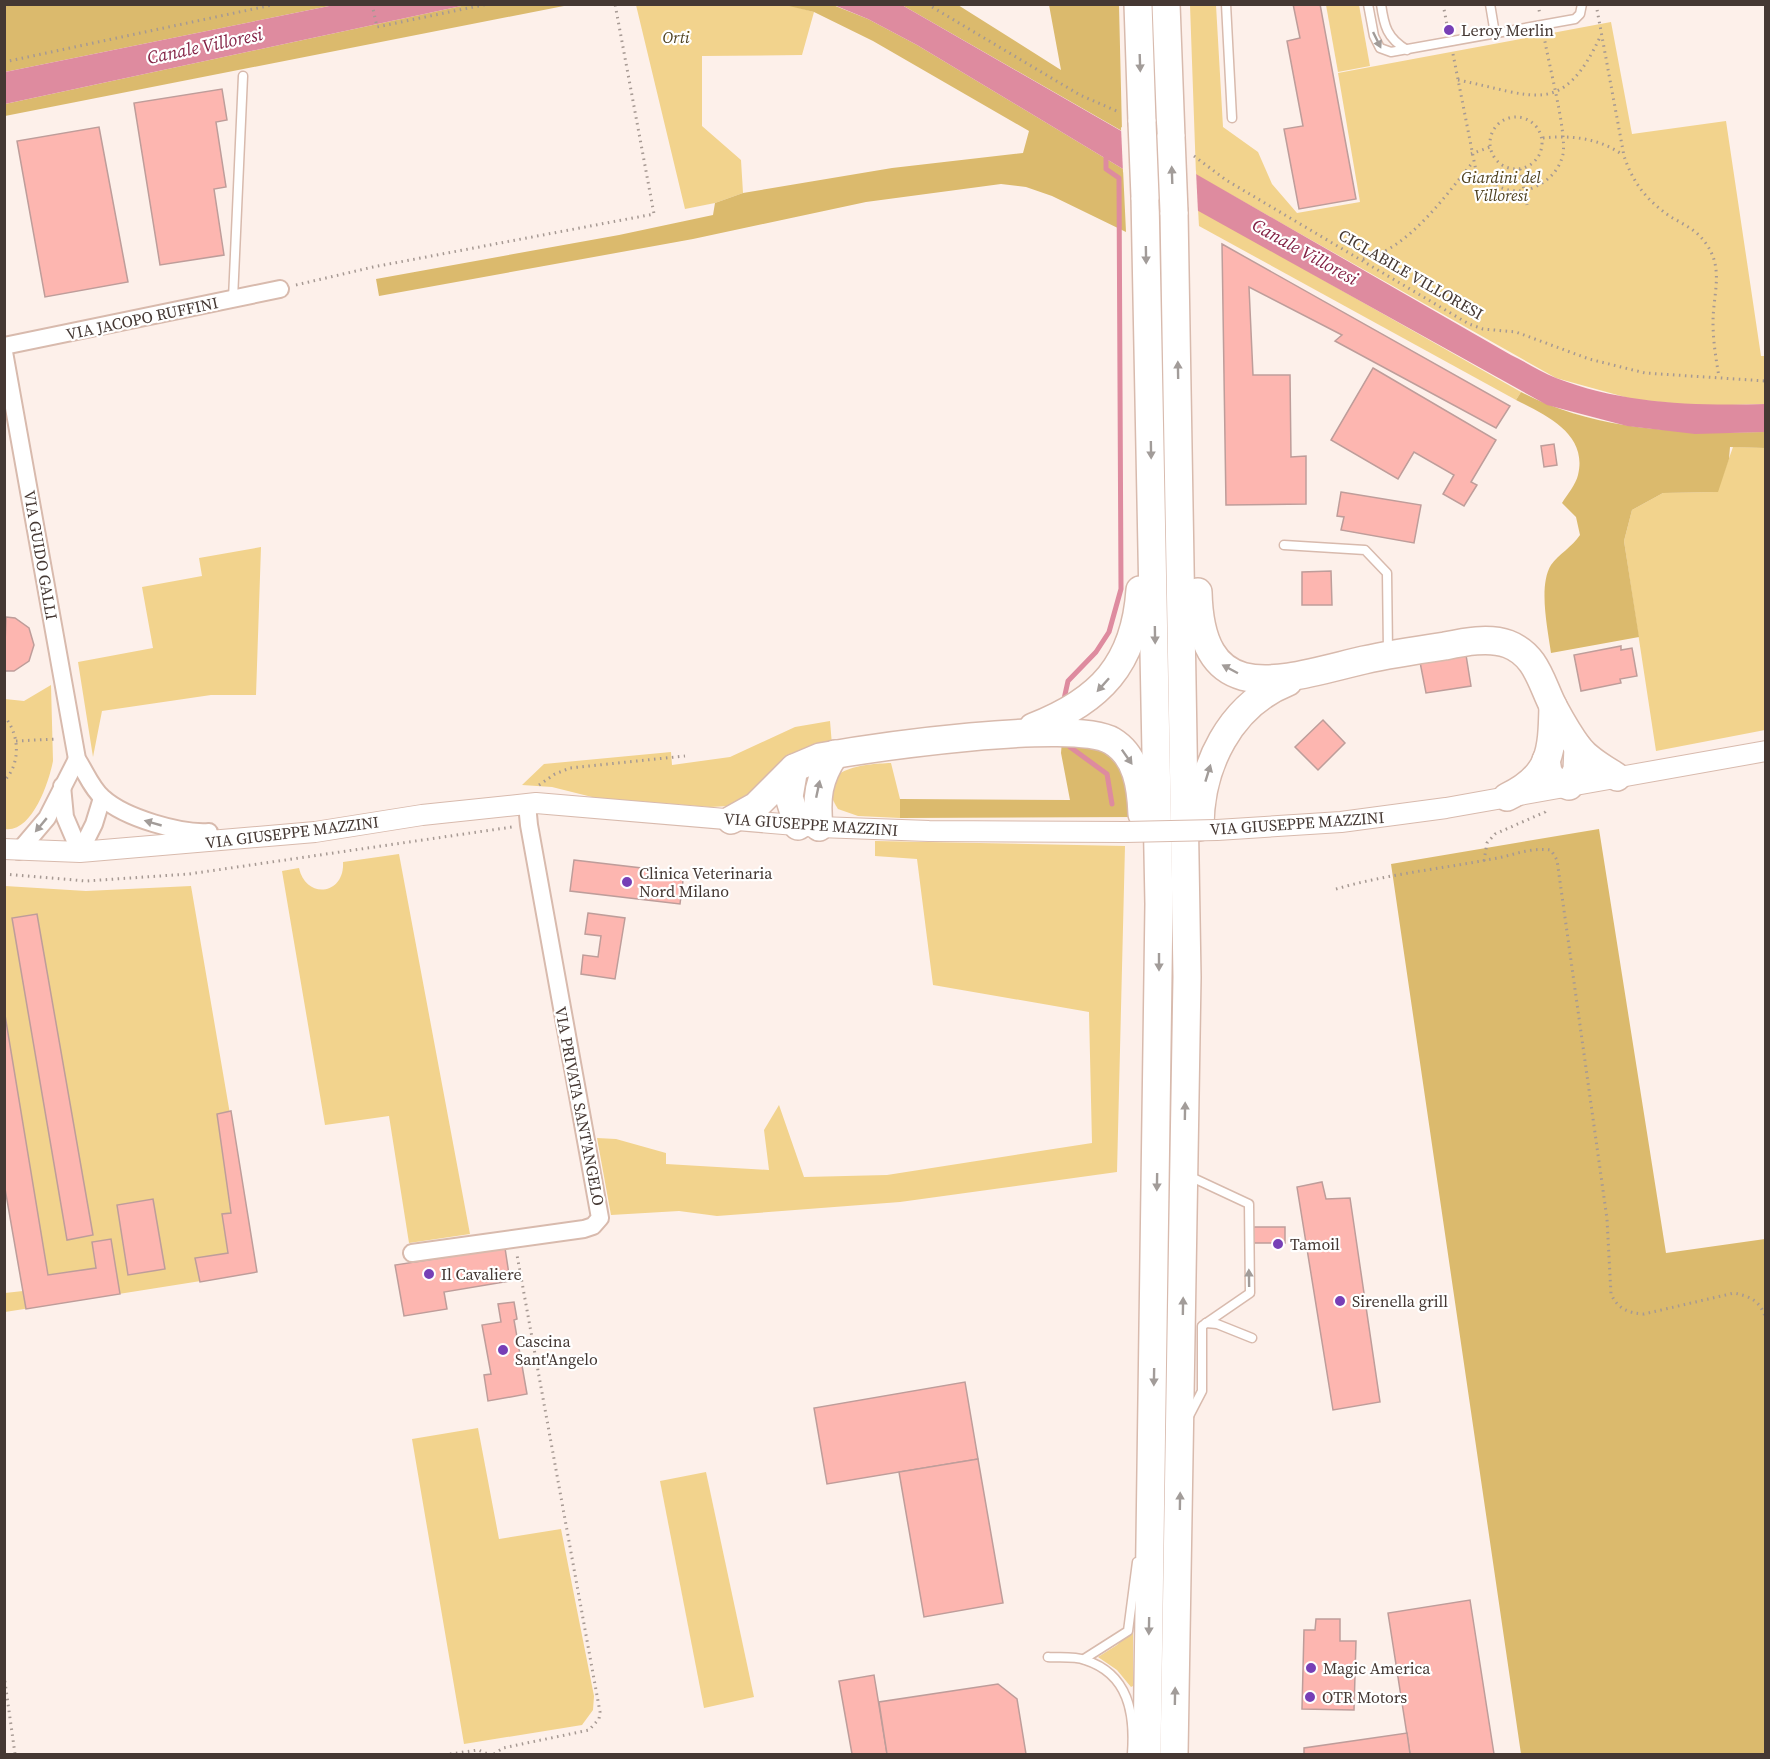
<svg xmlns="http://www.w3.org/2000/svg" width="1770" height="1759" font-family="'Source Serif 4',serif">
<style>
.green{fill:#f2d38d}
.forest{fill:#dbba6d}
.water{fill:#de8b9f}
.pier{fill:#fdf0ea}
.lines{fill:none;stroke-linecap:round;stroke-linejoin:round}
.stream{stroke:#de8b9f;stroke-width:5}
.building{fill:#fdb6b0;stroke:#be9d9a;stroke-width:1.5}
.service-casing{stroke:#d8baad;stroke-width:11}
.minor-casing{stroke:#d8baad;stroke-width:20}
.tertiary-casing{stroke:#d8baad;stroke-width:22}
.trunk-casing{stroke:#d8baad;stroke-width:30}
.path{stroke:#a69993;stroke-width:3;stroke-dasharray:1.5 4.5;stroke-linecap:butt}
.service{stroke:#fff;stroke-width:8}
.minor{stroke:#fff;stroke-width:16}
.tertiary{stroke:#fff;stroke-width:20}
.trunk{stroke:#fff;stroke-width:27}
.tertiary-bridge-casing{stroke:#d8baad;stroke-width:22;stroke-linecap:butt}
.trunk-bridge-casing{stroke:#d8baad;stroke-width:30;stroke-linecap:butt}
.tertiary-bridge{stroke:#fff;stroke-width:20}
.trunk-bridge{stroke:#fff;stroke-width:27}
.oneway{fill:#a29c99}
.poi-dot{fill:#773fb6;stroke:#fff;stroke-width:2}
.labels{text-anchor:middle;stroke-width:4.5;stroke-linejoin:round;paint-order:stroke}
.poi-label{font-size:16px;fill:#453833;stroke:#fff;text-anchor:start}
.park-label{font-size:16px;font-style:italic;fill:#4f411f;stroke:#fff}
.street-label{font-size:16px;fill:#453833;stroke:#fff}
.water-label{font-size:18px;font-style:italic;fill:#832144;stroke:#fff}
</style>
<rect width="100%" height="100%" fill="#fdf0ea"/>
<!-- green -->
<g class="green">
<polygon points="785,4 814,12 802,55 702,56 702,126 741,160 743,193 715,203 685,209 636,5"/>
<polygon points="1190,5 1216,5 1223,127 1258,152 1272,184 1297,213 1360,202 1338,73 1611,22 1632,134 1726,121 1761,356 1765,356 1765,404 1699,406 1632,399 1556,378 1196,175"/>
<polygon points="1326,5 1359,5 1370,66 1338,72"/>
<polygon points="1198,209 1521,392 1516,400 1199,226"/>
<polygon points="1733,447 1765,448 1765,730 1656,751 1624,541 1632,510 1663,493 1717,492"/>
<polygon points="261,547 256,695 211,695 102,711 93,757 78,662 153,648 142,587 202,576 199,558"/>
<path d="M51 685 53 761C49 782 32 833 5 829V699L24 701Z"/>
<polygon points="830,721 832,745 755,795 730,806 710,807 596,798 552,787 522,785 544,764 671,752 672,765 730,757 795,727"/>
<path d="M891 763 900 799V818L858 816 838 809C811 768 864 764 891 763Z"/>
<polygon points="875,841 1125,846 1117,1172 900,1202 717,1216 679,1211 611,1215 597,1138 616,1139 666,1153 666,1164 769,1170 764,1130 779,1105 804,1177 887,1175 1092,1143 1089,1012 933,985 917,859 875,856"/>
<path d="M399 854 470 1234 409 1243 389 1116 325 1125 282 871 299 868C306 900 345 895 343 862Z"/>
<polygon points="5,886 86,891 191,886 257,1272 5,1312 5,1293 23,1291 5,1183"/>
<polygon points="478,1428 499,1539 561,1529 594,1696 593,1710 582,1725 464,1744 412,1439"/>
<polygon points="706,1472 754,1697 704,1708 660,1481"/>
<polygon points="1133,1629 1133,1686 1131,1687 1117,1670 1098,1657 1117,1645"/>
</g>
<!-- forest -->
<g class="forest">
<polygon points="5,4 334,4 334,5 5,72"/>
<polygon points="466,5 569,5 5,116 5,104"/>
<polygon points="785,5 833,5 868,19 917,45 1123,169 1126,232 1052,196 1026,187 1001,184 866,202 693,239 379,296 376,279 619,235 713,215 715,203 743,193 892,168 1023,153 1029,131 873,41 814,12"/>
<polygon points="902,5 958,5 1061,70 1049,5 1119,5 1122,131"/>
<path d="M1521 392C1595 431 1683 434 1765 432V448L1730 447 1729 459 1718 492 1663 493 1632 510 1624 541 1639 637 1551 653C1548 630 1538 586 1551 565 1559 554 1572 547 1580 535L1576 517 1562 503C1567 495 1576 484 1578 475 1588 434 1546 415 1516 400Z"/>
<polygon points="1062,741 1078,741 1118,758 1136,817 900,818 900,799 1070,800 1061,753"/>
<polygon points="1599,829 1666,1253 1765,1239 1765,1754 1521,1754 1391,864"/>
</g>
<!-- water -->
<g class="water">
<polygon points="334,5 466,5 5,104 5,72"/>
<path d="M834 5H902L1511 355C1526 362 1541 372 1556 378 1623 404 1695 406 1765 404V432L1695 434 1627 426 1547 405 1123 169 917 45 868 19Z"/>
</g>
<!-- pier -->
<polygon class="pier" points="1121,127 1196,171 1198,212 1123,172"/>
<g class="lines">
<!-- stream -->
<g class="stream">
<polyline points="1064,699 1068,681 1096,652 1109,632 1121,589 1119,178 1106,169 1106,153"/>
<polyline points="1070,747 1107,774 1112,804"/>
</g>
</g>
<!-- building -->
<g class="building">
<polygon points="1293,4 1320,4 1356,199 1299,209 1284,129 1303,126 1287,41 1300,38"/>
<polygon points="222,89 227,120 216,122 226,187 214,189 224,255 160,265 134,103"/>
<polygon points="99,127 128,282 45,297 17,141"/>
<polygon points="1222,244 1510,406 1496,428 1335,341 1342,335 1249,287 1253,375 1290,375 1291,457 1306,456 1306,504 1226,505"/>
<polygon points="1373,368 1496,440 1471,482 1477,485 1464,506 1443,494 1454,475 1414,452 1398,479 1331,440"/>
<polygon points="1554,444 1557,465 1544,467 1541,446"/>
<polygon points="1341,492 1421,505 1414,543 1341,530 1344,517 1337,516"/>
<polygon points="1331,571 1332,605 1302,605 1302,572"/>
<polygon points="6,617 15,618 29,628 34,645 29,661 14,671 4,671"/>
<polygon points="1621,646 1621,650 1632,648 1637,676 1620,679 1621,683 1581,691 1574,655"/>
<polygon points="1466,655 1471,686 1426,693 1420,662"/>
<polygon points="1323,720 1345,743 1318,770 1295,747"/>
<polygon points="574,860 684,873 680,904 570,891"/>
<polygon points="588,913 625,918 615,979 581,974 583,955 598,957 601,936 585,934"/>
<polygon points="37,914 93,1235 67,1240 12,918"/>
<polygon points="4,1009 48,1275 96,1268 92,1242 111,1239 120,1294 26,1309 4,1183"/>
<polygon points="231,1111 257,1272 200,1282 195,1258 228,1253 222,1214 231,1213 217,1114"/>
<polygon points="1322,1182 1326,1199 1350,1198 1380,1402 1333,1410 1297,1187"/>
<polygon points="153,1199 165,1269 128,1275 117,1205"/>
<rect x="1251" y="1227" width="34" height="16"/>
<polygon points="505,1248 510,1281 444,1292 447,1309 404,1316 395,1265"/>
<polygon points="514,1302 517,1319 514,1320 527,1394 488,1401 484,1375 491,1374 482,1325 501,1322 498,1304"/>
<polygon points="965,1382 978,1459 827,1484 814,1408"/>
<polygon points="978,1459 1003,1603 924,1617 899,1472"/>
<polygon points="1470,1600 1494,1754 1410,1754 1388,1613"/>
<polygon points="1316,1619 1340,1619 1340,1641 1356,1641 1354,1710 1302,1709 1304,1630 1315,1630"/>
<polygon points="874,1675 887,1754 852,1754 839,1681"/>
<polygon points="998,1684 1017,1699 1026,1754 887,1754 879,1702"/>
<polygon points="1407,1733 1410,1754 1304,1754 1304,1748"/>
</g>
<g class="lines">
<defs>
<g id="service">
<polyline points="1226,4 1232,118"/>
<polyline points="1368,4 1374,36 1380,48 1391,52 1575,19 1580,14 1582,4"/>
<path d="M1381 4C1384 26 1387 38 1407 50"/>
<polyline points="1490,4 1495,34"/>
<polyline points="233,299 243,76"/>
<polyline points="1284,545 1365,550 1387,573 1388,652"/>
<polyline points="1206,1323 1217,1324 1252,1338"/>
<polyline points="1188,1418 1202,1391 1202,1326 1250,1293 1249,1204 1189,1176"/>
<path d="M1048 1657C1059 1658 1074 1656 1085 1660 1129 1674 1135 1714 1132 1754"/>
<polyline points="1084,1659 1128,1631 1137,1562"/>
</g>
<g id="minor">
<polyline points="4,346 280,289"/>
<path d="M4 352 77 759C85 771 92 789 103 798 125 818 181 834 209 832"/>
<polyline points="62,786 65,817 80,852"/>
<polyline points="19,851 47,818 77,759"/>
<polyline points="80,852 94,824 102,798"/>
<polyline points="412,1253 584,1229 593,1226 600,1218 529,825 527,804"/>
</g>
<g id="tertiary">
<polyline points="1217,830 1341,822 1446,808 1766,751"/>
<polyline points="4,849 80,852 315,832 422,815 536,803 819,827 929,831 1125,832"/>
</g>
<g id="trunk">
<polyline points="1138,4 1142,122"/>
<polyline points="1166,4 1171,137"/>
<polyline points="1145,197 1159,904 1147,1754"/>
<path d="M1198 592C1201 712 1283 679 1364 660 1391 654 1418 650 1445 646 1464 642 1489 637 1508 644 1537 655 1541 683 1554 708 1561 721 1569 735 1578 747 1588 760 1603 768 1617 777"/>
<path d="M1033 727C1100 701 1135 664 1140 590"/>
<polyline points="1546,760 1548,772 1553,780 1569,786 1577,770 1578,747"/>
<polyline points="794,768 789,797 798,826"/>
<path d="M1507 797C1551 776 1552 752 1553 706"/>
<path d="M731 820 756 806 794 768 820 757C871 748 1073 718 1112 741 1137 756 1141 787 1142 814"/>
<path d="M819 827C816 798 818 779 835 754"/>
<path d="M1200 827C1200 766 1230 705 1288 682"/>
<polyline points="1174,1754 1187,977 1174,212"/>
</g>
</defs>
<!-- service casing -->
<use href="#service" class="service-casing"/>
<!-- minor casing -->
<use href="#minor" class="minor-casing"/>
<!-- tertiary casing -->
<use href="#tertiary" class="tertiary-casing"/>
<!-- trunk casing -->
<use href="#trunk" class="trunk-casing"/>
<!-- path -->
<g class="path">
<polyline points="372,4 377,27 488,4"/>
<polyline points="927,4 1080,95 1119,112"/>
<polyline points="1443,4 1448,30"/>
<polyline points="1538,4 1540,15"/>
<path d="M1596 4 1624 156C1633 183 1647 201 1671 217 1683 224 1696 230 1704 241 1725 267 1713 293 1713 322 1713 341 1716 359 1719 377"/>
<path d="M1453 54 1476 171C1492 185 1508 195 1530 189 1546 183 1559 172 1563 154 1567 132 1548 62 1544 36"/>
<polyline points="4,62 277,4"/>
<path d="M1458 80C1534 95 1562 119 1601 35"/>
<circle cx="1516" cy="143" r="26"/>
<path d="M1543 138C1571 135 1599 138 1623 155"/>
<polyline points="1471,154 1490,147"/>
<polyline points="1194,156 1226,180 1469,324 1483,329 1516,332 1589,359 1645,373 1766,381"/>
<polyline points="1520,169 1527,205"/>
<path d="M1363 259C1408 250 1445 196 1473 162"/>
<polyline points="296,285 373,267 654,214 615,4"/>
<path d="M4 716C20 734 21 764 4 781"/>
<polyline points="16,741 57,739"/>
<polyline points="539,785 555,774 570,768 685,756"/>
<polyline points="1484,861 1487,843 1495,834 1545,812 1547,809"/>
<polyline points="4,874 86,881 189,874 512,827"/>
<path d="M1336 889C1387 874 1440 869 1492 859 1512 856 1529 847 1551 850L1557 860 1607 1219 1611 1294C1618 1309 1628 1313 1644 1314L1734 1293C1752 1297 1760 1301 1766 1319"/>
<polyline points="4,1675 15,1754"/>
<polyline points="450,1754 478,1750 488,1754"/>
<polyline points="494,1754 503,1748 589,1730 599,1719 600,1712 517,1255"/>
</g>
<!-- service -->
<use href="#service" class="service"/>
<!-- minor -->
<use href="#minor" class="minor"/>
<!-- tertiary -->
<use href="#tertiary" class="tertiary"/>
<!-- trunk -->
<use href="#trunk" class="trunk"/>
<defs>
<polyline id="tertiary-bridge" points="1125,832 1217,830"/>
<g id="trunk-bridge">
<polyline points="1142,122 1145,197"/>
<polyline points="1171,137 1174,212"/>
</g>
</defs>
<!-- tertiary-bridge casing -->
<use href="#tertiary-bridge" class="tertiary-bridge-casing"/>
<!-- trunk-bridge casing -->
<use href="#trunk-bridge" class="trunk-bridge-casing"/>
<!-- tertiary-bridge -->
<use href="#tertiary-bridge" class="tertiary-bridge"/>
<!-- trunk-bridge -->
<use href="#trunk-bridge" class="trunk-bridge"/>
</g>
<!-- one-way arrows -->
<defs><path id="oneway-solid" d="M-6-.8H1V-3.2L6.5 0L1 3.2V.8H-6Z" transform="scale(1.5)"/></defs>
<g class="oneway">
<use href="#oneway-solid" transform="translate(1377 40) rotate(64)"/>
<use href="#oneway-solid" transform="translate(1140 63) rotate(88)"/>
<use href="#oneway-solid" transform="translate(1172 175) rotate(-92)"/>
<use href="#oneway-solid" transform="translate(1146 255) rotate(89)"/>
<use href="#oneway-solid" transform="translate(1178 370) rotate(-91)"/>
<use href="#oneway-solid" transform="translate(1151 450) rotate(89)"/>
<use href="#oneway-solid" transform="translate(1155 635) rotate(89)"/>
<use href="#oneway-solid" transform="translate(1230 669) rotate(-152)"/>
<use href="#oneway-solid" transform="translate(1103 685) rotate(132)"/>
<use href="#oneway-solid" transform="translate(1127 757) rotate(55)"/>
<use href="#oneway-solid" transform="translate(1208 773) rotate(-73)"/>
<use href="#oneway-solid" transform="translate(818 789) rotate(-78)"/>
<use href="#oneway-solid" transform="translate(153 823) rotate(-164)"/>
<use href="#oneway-solid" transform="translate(41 825) rotate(130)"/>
<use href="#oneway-solid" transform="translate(1159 962) rotate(90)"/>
<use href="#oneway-solid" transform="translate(1185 1111) rotate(-89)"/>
<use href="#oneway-solid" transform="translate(1157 1182) rotate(91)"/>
<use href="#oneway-solid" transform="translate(1249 1278) rotate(-91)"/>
<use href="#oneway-solid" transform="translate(1183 1306) rotate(-89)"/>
<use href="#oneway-solid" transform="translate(1154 1377) rotate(91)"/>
<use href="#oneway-solid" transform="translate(1180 1501) rotate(-89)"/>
<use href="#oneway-solid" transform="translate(1149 1626) rotate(91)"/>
<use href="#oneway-solid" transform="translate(1175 1696) rotate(-89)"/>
</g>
<!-- markers -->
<g class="poi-dot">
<circle cx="1449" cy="30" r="6"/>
<circle cx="627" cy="882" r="6"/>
<circle cx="1278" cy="1244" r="6"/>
<circle cx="429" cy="1274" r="6"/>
<circle cx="1340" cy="1301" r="6"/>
<circle cx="503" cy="1350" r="6"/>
<circle cx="1311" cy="1668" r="6"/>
<circle cx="1310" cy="1697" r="6"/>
</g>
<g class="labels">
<!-- poi labels -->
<g class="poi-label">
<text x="1461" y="36">Leroy Merlin</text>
<text x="639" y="879">Clinica Veterinaria<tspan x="639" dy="18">Nord Milano</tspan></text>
<text x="1290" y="1250">Tamoil</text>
<text x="441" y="1280">Il Cavaliere</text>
<text x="1352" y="1307">Sirenella grill</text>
<text x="515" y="1347">Cascina<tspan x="515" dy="18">Sant'Angelo</tspan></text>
<text x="1323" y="1674">Magic America</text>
<text x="1322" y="1703">OTR Motors</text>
</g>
<!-- park labels -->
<g class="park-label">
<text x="676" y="43">Orti</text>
<text x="1501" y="183">Giardini del<tspan x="1501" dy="18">Villoresi</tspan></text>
</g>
<!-- street labels -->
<g class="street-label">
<text transform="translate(1411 274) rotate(30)" y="6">CICLABILE VILLORESI</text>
<text transform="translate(142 318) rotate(-12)" y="6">VIA JACOPO RUFFINI</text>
<text transform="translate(41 555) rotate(80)" y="6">VIA GUIDO GALLI</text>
<text transform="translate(1297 823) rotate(-4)" y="6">VIA GIUSEPPE MAZZINI</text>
<text transform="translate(811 824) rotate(4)" y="6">VIA GIUSEPPE MAZZINI</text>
<text transform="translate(292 832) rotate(-7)" y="6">VIA GIUSEPPE MAZZINI</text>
<text transform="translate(580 1106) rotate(79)" y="6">VIA PRIVATA SANT'ANGELO</text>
</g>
<!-- water labels -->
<g class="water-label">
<text transform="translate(205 46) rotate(-12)" y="6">Canale Villoresi</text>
<text transform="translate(1305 252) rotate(29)" y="6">Canale Villoresi</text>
</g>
</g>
<!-- border -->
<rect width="1770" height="1759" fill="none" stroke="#453833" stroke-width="12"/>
</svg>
